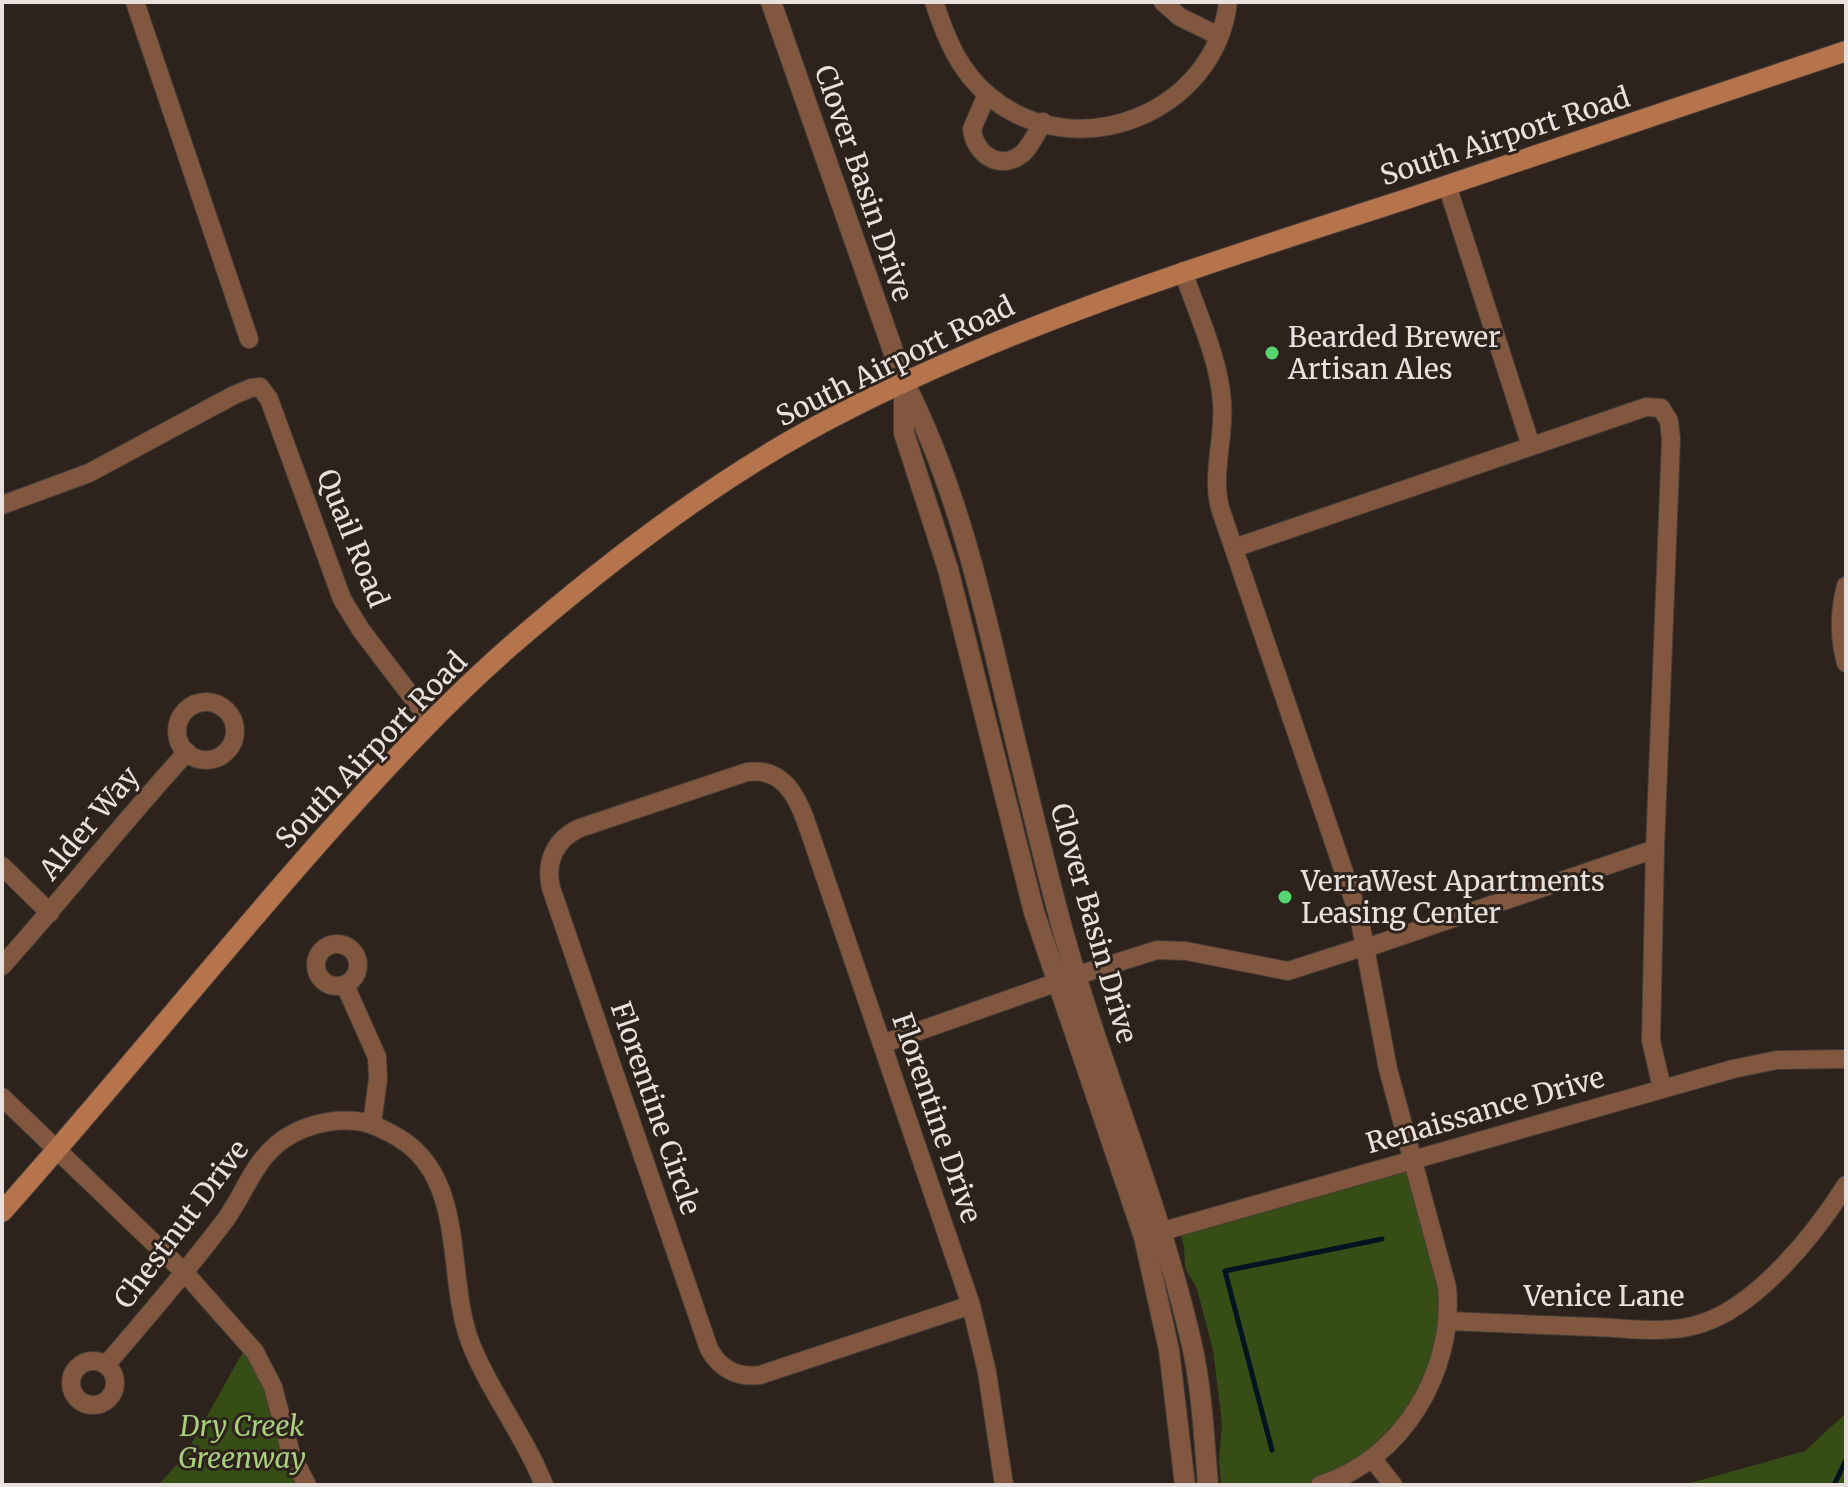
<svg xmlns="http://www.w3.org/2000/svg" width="1848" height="1487" font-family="Merriweather,serif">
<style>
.green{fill:#364e16}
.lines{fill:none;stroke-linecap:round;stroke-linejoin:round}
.stream{stroke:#02141f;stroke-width:5}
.minor-casing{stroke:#473d37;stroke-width:20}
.tertiary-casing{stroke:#473d37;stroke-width:22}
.secondary-casing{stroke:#473d37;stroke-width:22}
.minor{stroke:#81583f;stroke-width:18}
.tertiary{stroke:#81583f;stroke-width:20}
.secondary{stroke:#b6744c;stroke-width:20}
.poi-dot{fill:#57d570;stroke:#2d221c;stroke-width:3}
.labels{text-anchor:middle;stroke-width:6;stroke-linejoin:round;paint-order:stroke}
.street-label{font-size:28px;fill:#e9e1de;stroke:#2d221c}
.poi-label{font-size:28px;fill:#e9e1de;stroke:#2d221c;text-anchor:start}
.park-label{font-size:28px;font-style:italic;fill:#a7cf7d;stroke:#2d221c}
</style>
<rect width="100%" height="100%" fill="#2d221c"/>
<!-- green -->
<g class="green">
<polygon points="1412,1161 1448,1304 1411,1419 1320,1485 1221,1485 1219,1460 1222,1424 1213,1350 1197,1289 1185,1268 1184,1247 1178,1227"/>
<polygon points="248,1343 307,1485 158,1485 184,1457"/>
<polygon points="1846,1413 1846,1485 1683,1485 1805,1451"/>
</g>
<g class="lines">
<!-- stream -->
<g class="stream">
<polyline points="1272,1450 1225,1271 1382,1239"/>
<polyline points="1834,1485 1846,1460"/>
</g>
<defs>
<g id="minor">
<polyline points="135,2 249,339"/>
<path d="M934 2C946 38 959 71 989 96 1075 168 1215 114 1228 2"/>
<polyline points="1163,2 1180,17 1219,36"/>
<path d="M987 94 972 129C975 155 1000 171 1022 154 1031 146 1037 132 1043 122"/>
<polyline points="1447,185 1531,446"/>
<path d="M1183 271C1197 313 1219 358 1222 402 1225 437 1211 473 1220 508L1359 916 1388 1069 1447 1287C1455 1371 1402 1460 1320 1485"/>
<polyline points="2,505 89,473 234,395 251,388 260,387 269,399 342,599 361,630 431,722"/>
<polyline points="1234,548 1646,407 1661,408 1669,421 1671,440 1655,849 1366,948"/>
<path d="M1846 586C1839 612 1839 637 1846 663"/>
<circle cx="206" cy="731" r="29"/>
<polyline points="1655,849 1651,1041 1662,1088"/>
<polyline points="2,866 50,913"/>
<circle cx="337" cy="965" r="21"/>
<path d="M2 966C65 896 123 822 187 752"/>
<polyline points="345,985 377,1057 378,1079 372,1124"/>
<polyline points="882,1044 1075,976 1157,950 1186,951 1288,971 1366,946"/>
<polyline points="2,1097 185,1273 255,1352 273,1387 291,1454 307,1485"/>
<polyline points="1149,1235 1733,1069 1777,1060 1846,1059"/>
<path d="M971 1305 760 1375C738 1378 720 1369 709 1349L551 888C545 862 555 839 580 828L747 772C789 766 801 807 812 839L971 1305 987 1372 1004 1485"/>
<path d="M1447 1321C1496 1323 1545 1325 1594 1327 1630 1328 1668 1335 1703 1323 1759 1304 1815 1234 1846 1185"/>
<circle cx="93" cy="1383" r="22"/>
<path d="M106 1365C147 1317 188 1270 226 1219 244 1194 252 1166 276 1145 297 1127 329 1118 356 1121 369 1122 379 1127 390 1133 468 1171 445 1269 469 1339 488 1390 524 1434 544 1485"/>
<polyline points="1372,1458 1393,1485"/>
</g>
<g id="tertiary">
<path d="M771 2 904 382C952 477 977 577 1001 680 1019 756 1037 833 1057 909 1095 1055 1157 1194 1191 1341 1202 1388 1204 1437 1208 1485"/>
<polyline points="904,386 904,433 948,569 1034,912 1144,1237 1169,1350 1185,1485"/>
</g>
<path id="secondary" d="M2 1212C112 1089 215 960 324 837 384 770 445 703 513 644 616 555 730 468 853 407 1024 321 1206 264 1388 205 1541 155 1693 102 1846 51"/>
</defs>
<!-- minor casing -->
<use href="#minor" class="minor-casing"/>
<!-- tertiary casing -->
<use href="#tertiary" class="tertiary-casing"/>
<!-- secondary casing -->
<use href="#secondary" class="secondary-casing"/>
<!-- minor -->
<use href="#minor" class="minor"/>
<!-- tertiary -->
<use href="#tertiary" class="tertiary"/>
<!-- secondary -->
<use href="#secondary" class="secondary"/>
</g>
<!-- markers -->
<g class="poi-dot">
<circle cx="1272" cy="353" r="8"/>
<circle cx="1285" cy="897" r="8"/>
</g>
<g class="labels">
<!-- street labels -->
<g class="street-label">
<text transform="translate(1505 136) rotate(-18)" y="10">South Airport Road</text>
<text transform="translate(864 183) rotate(71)" y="10">Clover Basin Drive</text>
<text transform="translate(895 361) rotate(-26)" y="10">South Airport Road</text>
<text transform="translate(353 538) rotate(68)" y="10">Quail Road</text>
<text transform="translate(371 750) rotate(-46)" y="10">South Airport Road</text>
<text transform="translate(89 823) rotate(-50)" y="10">Alder Way</text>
<text transform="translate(1094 923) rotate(74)" y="10">Clover Basin Drive</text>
<text transform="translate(656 1108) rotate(71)" y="10">Florentine Circle</text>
<text transform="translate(1485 1110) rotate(-16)" y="10">Renaissance Drive</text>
<text transform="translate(937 1118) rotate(71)" y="10">Florentine Drive</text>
<text transform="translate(181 1224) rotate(-53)" y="10">Chestnut Drive</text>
<text x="1604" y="1306">Venice Lane</text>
</g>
<!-- poi labels -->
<g class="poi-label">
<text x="1288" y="347">Bearded Brewer<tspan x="1288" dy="32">Artisan Ales</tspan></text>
<text x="1301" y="891">VerraWest Apartments<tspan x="1301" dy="32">Leasing Center</tspan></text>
</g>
<!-- park labels -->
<g class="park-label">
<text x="242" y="1436">Dry Creek<tspan x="242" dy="32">Greenway</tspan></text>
</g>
</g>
<!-- border -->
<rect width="1848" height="1487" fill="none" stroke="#e9e1de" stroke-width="8"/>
</svg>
